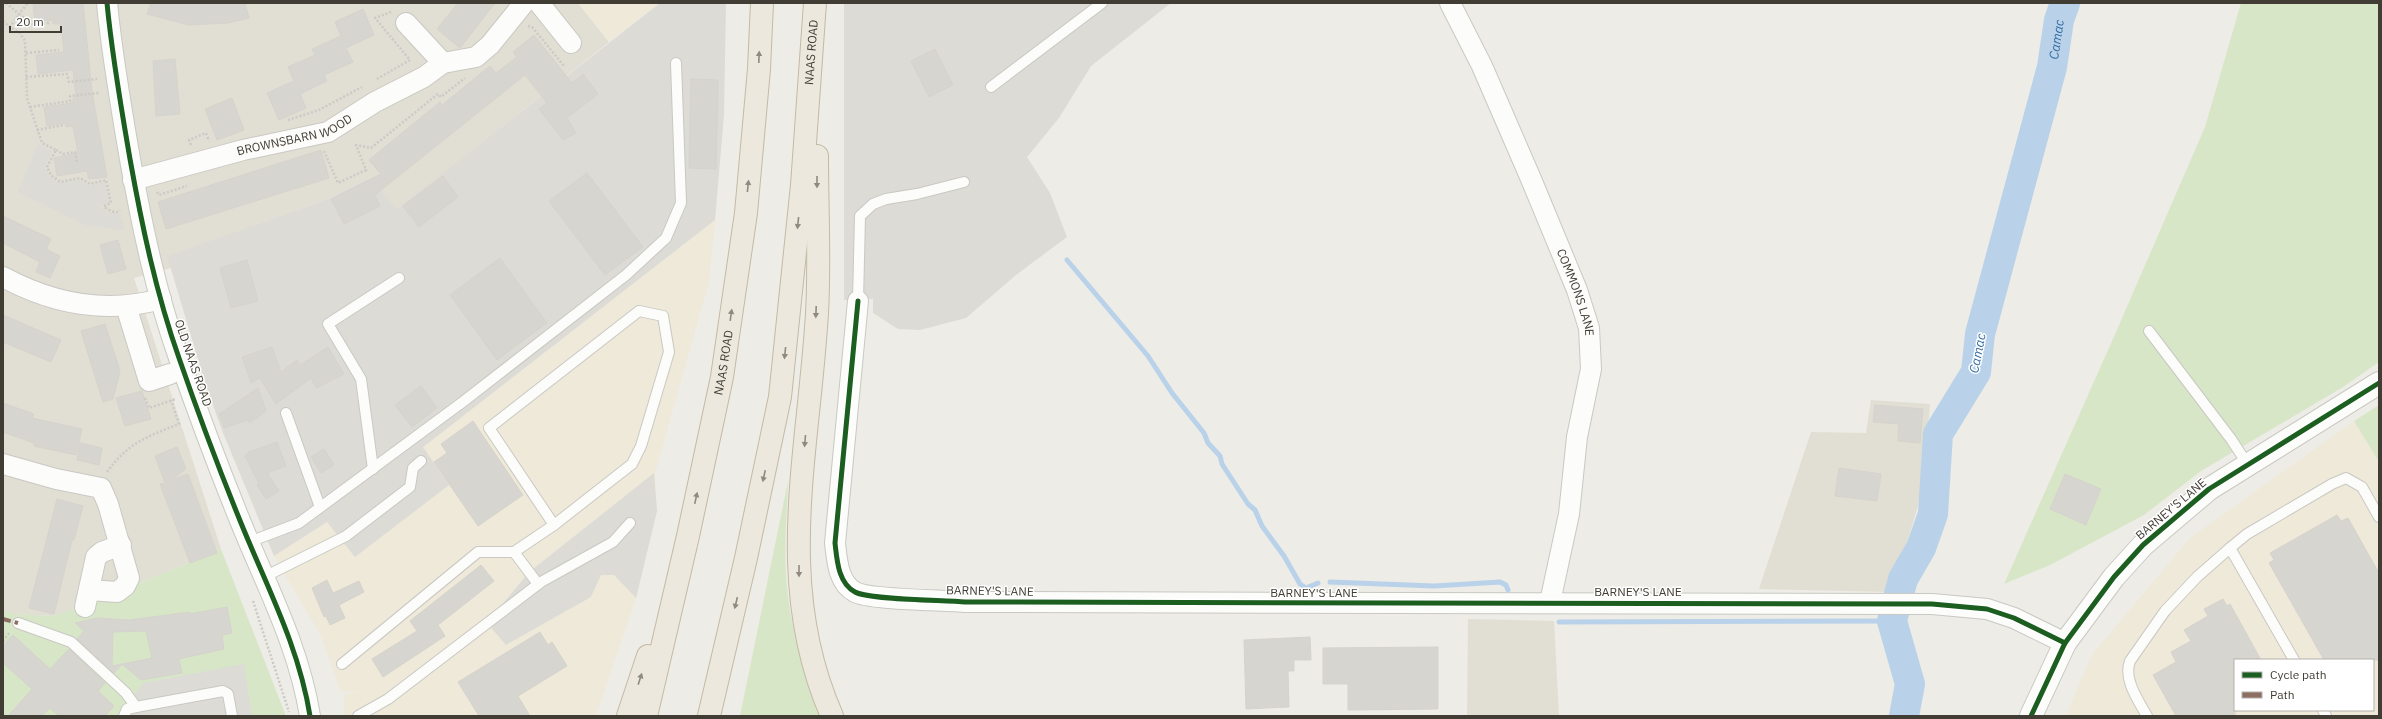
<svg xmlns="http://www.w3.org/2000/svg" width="2382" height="719" font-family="'IBM Plex Sans',sans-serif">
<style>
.residential{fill:#e1ded4}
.commercial{fill:#efe9d9;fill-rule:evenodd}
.industrial{fill:#dddbd5}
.green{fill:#d8e6c8}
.parking{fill:#dcdbd6}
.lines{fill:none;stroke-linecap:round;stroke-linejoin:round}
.stream{stroke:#b9d2e9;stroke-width:5}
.river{stroke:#b9d2e9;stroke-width:30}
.building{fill:#d7d5cf;stroke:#d5d3cc}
.service-casing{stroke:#c9c8c2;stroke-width:12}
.minor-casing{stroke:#c9c8c2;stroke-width:22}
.tertiary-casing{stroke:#c9c8c2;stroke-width:24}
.trunk-casing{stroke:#c3baa3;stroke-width:24}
.path{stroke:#cbcac6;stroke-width:2.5;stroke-dasharray:2 2;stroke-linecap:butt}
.service{stroke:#fcfcfb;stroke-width:10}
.minor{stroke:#fcfcfb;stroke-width:20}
.tertiary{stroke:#fcfcfb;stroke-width:22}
.trunk{stroke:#ece8dd;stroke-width:22}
.quiet{stroke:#8d6e63;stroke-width:4;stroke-dasharray:8 4;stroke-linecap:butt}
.cycleway-casing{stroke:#fff;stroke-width:8}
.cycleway{stroke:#1b5e20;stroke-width:5}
.oneway{fill:#8e8a80}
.labels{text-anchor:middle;stroke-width:3;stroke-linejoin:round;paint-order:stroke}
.street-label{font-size:12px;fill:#423d34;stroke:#fff}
.water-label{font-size:13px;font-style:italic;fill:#366ea4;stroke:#fff}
</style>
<rect width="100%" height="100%" fill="#edece6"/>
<!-- residential -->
<g class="residential">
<polygon points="3,3 578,3 609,42 397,210 370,178 328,199 168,256 171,268 134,278 221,549 90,604 53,616 15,614 3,610"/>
<polygon points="1871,400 1930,404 1924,476 1918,506 1892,592 1759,589 1811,432 1866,433"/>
<polygon points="1468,619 1554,621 1559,716 1467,716"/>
</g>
<!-- commercial -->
<g class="commercial">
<polygon points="578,3 660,3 609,42"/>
<polygon points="715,220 709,282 655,473 657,511 636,598 596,716 344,716 344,695 360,691 341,692 321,636 274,556 327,522"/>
<path d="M2354 421 2379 462V716H2066L2091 656 2190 538ZM2235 660H2373V710H2235Z"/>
</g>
<!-- industrial -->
<g class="industrial">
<polygon points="660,3 726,3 724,115 715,220 327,522 274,556 221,428 204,379 167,256 328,199 370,178 397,209"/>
<polygon points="844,3 1171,3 1091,66 1059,118 1027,157 1050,193 1067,237 1016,275 966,318 920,330 898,329 873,313 873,299 844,300"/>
</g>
<!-- green -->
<g class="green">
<polygon points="2241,3 2379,3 2379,362 2343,387 2201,471 2144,515 2050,565 2004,584 2116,332 2205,127"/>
<polygon points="2379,405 2379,462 2354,421"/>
<path d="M788 481C787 512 784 544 786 575 789 623 803 672 822 716H740Z"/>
<polygon points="221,549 286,716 3,716 3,610 15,614 53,616 90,604"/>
</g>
<!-- parking -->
<g class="parking">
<polygon points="38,144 52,151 44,168 57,182 79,180 90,186 105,182 110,202 101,206 106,212 119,213 125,230 85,225 18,192"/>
<polygon points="423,447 449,485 355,557 327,522"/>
<polygon points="654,473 657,511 636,598 614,575 601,575 591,597 506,645 487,623 528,573"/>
<polygon points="244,664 252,716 116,716 144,683"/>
</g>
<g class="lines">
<!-- stream -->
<g class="stream">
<polyline points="1067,260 1148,356 1172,393 1204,433 1208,443 1220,456 1222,464 1248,504 1255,510 1262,526 1284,556 1300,584 1306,588 1318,583"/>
<polyline points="1330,582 1434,586 1500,582 1506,585 1508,590"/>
<polyline points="1559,622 1892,621"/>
</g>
<!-- river -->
<path class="river" id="s1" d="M1904 716 1910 684 1892 621 1903 579 1921 548 1933 514 1938 434 1976 372 1980 334 2052 67 2059 20 2065 3"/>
</g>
<!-- building -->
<g class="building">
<polygon points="42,3 83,3 92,92 107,177 89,179 87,171 57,176 54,158 78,153 73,126 66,127 65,123 47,126 44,107 73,103 73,98 76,98 73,70 38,74 36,55 64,52 61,24 53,24 53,20 35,22 33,4"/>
<polygon points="151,3 245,3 249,18 228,23 189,25 147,14"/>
<polygon points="458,3 495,3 460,48 437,29"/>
<polygon points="363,9 374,35 346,48 353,62 324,75 327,81 300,94 306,108 279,120 267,93 294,81 288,67 315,55 312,49 341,36 335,22"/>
<polygon points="534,35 572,83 583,74 598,94 567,118 576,133 563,140 539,109 547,103 525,75 375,195 380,206 344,224 331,199 381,174 369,160 440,102 442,105 490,66 496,73 517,57 513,52"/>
<polygon points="935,49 953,85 929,97 911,61"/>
<polygon points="175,59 180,114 156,116 153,61"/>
<polygon points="691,79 718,80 716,169 689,168"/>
<polygon points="232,98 244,130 217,140 205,109"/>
<polygon points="321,150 329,178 166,229 158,202"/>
<polygon points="587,173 643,247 605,275 549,201"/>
<polygon points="443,176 458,197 419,227 403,206"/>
<polygon points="3,216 51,239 46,249 60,256 50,278 36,272 40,262 3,243"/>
<polygon points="118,240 126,269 108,274 100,245"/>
<polygon points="500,258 547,323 497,360 450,295"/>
<polygon points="247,260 258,301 231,308 220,268"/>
<polygon points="3,315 61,340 51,362 3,342"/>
<polygon points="105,324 120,371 113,399 103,402 81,331"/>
<polygon points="272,347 281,372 297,360 300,365 328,347 344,374 316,388 311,378 276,404 260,378 251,383 242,357"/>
<polygon points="421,386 437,408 412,427 395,405"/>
<polygon points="258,388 266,411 250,423 248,420 224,428 219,414"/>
<polygon points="142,391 151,419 125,426 116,398"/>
<polygon points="3,403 34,414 32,418 82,429 76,455 34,446 34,443 3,432"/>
<polygon points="1875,405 1923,409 1920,443 1898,441 1899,424 1873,422"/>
<polygon points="473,421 523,495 478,526 434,462 447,453 441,444"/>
<polygon points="277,442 286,466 267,473 279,491 266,499 257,485 259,484 245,456 249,452"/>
<polygon points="80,443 102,448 99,465 77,460"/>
<polygon points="177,447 186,469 171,480 188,474 217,553 190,563 160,484 165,483 155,456"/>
<polygon points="324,449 334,465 321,473 311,457"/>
<polygon points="1839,468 1881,474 1877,501 1835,496"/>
<polygon points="2065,474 2101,489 2086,525 2050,509"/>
<polygon points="57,499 83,506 74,540 72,540 54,614 29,608"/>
<polygon points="2337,515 2341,521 2348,518 2379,573 2379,660 2324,660 2269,563 2274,560 2270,553"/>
<polygon points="481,565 494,581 438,625 445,636 383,677 372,659 417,631 410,621"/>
<polygon points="327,580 333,593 359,581 364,592 339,605 345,618 330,625 326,616 324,617 312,588"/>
<polygon points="2223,599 2227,606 2230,604 2261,660 2235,660 2235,716 2176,716 2153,675 2176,662 2171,652 2191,641 2184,630 2208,616 2204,609"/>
<polygon points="227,607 232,633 222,635 224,649 179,659 182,673 141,680 122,664 152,658 146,631 113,632 112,666 122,664 114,673 77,639 84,631 75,623 97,618 129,620 190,612 190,614"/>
<polygon points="540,632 548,645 552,642 567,666 518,696 530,716 479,716 458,682"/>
<polygon points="13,635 50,669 69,649 105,683 98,691 114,706 105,716 59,716 50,708 42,716 8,716 32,689 3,663 3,646"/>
<polygon points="1310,637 1311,660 1294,660 1294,671 1288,671 1289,707 1246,709 1244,640"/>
<polygon points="1438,647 1438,709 1348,710 1348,684 1323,684 1323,648"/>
</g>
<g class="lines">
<defs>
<g id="service">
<polyline points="991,87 1102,3"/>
<polyline points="858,301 860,216 873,204 886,199 917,194 964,182"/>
<polygon points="639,311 663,316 669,352 641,446 632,464 554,525 489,428"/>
<polyline points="2149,331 2231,439 2248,465"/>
<polyline points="286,413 320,507"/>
<polyline points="373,469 361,379 328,324 399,278"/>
<polyline points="249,542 299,523 464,401 626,275 666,238 681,203 676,63"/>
<polyline points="2230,548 2247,534 2332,484 2346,478 2362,487 2379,517"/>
<polyline points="514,552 538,584"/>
<polyline points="264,577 346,536 410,487 413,468 421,461"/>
<polyline points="18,623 71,642 126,693 136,707"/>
<polyline points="342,664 478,552 514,552 554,525"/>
<polyline points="2323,710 2326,716"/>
<polyline points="124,716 127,709 136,707 223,691 228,694 232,716"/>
<polyline points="358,716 388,699 541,582 613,542 630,523"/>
<path d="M2147 716C2138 700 2123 679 2130 661L2165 611 2197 577 2230 548 2294 660"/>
</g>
<g id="minor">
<path d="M107 3C112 56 121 107 130 159 142 226 156 293 179 358 198 413 219 469 241 523 267 587 299 647 310 716"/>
<polyline points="539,3 571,43"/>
<path id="s2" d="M1450 3 1482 66 1531 179 1577 290 1589 328 1591 369 1577 437 1569 514 1550 602"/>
<polyline points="406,23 443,63"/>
<path id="s3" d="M133 180 243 150 328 132 375 102 424 77 443 63 476 57 490 45 524 3"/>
<path d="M3 277C53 304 106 314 161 299"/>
<path d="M858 301 835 543C837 560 838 583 855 592 869 600 944 600 965 602L1932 604 1987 609 2014 618 2065 643"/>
<polyline points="126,306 149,381 170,374"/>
<polyline points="3,464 56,479 101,488 108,504 129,578 125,586 117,592 89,590"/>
<polyline points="85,607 96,557 102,552 121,545"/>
</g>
<polyline id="tertiary" points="2031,716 2065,643 2114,577 2143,545 2209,489 2379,383"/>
<g id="trunk">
<path d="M817 156C817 208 820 261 817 313 809 451 773 583 832 716"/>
<polyline points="628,716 648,656"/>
<path id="s4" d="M646 716 688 536 722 377 746 213 759 69 762 3"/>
<path id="s5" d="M709 716 746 558 780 397 802 185 815 3"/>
</g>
</defs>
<!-- service casing -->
<use href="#service" class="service-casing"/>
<!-- minor casing -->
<use href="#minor" class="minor-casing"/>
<!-- tertiary casing -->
<use href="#tertiary" class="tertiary-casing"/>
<!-- trunk casing -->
<use href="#trunk" class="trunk-casing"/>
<!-- path -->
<g class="path">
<polyline points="6,3 19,14 28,3"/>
<polyline points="3,21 10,27"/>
<path d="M49 23 34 25 19 14 10 27 20 33 25 41 27 98 42 143 56 150 47 167 51 175 60 182 80 178 90 184 106 180 111 203 104 206C107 210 117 215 120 210"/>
<polyline points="528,26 532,27 565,67"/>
<polyline points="26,53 59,50"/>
<polyline points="26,77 67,74 69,82 97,79"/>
<polyline points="377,79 410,60 375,18 391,12"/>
<polyline points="30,107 70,101 70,96 99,93"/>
<polyline points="288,120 319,110 362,87"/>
<polyline points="37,130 64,125"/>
<polyline points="191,145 189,140 206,133 209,141"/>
<polyline points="56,150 63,154 75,152 77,162"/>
<polyline points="324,151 338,183 366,170 356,145 371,148 438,94 441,97 465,78"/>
<polyline points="157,192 159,195 187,186"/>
<polyline points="145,398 149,408 176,399"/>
<path d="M107 472C128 443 146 437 179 424L171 400"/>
<polyline points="253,601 289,712"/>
<polyline points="3,641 10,632"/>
</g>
<!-- service -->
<use href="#service" class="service"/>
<!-- minor -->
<use href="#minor" class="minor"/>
<!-- tertiary -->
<use href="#tertiary" class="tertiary"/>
<!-- trunk -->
<use href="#trunk" class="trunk"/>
<!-- quiet -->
<polyline class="quiet" points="3,619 18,623"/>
<defs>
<g id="cycleway">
<path d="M107 3C112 56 121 107 130 159 142 226 156 293 179 358 198 413 219 469 241 523 267 587 299 647 310 716"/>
<path d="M858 301 835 543C837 560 838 583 855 592 869 600 944 600 965 602L1932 604 1987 609 2014 618 2065 643"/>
<polyline points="2031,716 2065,643 2114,577 2143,545 2209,489 2379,383"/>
</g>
</defs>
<!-- cycleway casing -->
<use href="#cycleway" class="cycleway-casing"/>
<!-- cycleway -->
<use href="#cycleway" class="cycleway"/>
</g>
<!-- one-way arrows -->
<defs><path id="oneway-solid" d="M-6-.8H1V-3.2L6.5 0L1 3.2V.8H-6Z"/></defs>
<g class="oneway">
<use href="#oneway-solid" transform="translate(759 57) rotate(-88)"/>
<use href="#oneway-solid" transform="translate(817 182) rotate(90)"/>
<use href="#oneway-solid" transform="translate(748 186) rotate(-84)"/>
<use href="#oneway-solid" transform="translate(798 223) rotate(96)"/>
<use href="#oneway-solid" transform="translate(816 312) rotate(92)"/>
<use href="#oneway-solid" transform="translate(731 315) rotate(-82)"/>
<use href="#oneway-solid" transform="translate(785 353) rotate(96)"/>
<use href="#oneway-solid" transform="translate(805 441) rotate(95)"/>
<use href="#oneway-solid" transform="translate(764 476) rotate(102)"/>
<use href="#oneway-solid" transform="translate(696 498) rotate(-78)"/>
<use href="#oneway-solid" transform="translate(799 571) rotate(90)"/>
<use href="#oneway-solid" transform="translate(736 603) rotate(103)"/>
<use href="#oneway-solid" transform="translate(640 679) rotate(-72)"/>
</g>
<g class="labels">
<!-- street labels -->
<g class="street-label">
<text dy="4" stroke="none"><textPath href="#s5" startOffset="673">NAAS ROAD</textPath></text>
<text dy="4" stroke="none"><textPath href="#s3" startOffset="168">BROWNSBARN WOOD</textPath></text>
<text dy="4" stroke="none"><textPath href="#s2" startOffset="316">COMMONS LANE</textPath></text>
<text transform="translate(193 363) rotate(71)" y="4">OLD NAAS ROAD</text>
<text dy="4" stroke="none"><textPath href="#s4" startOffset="362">NAAS ROAD</textPath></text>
<text transform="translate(2171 509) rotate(-40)" y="4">BARNEY'S LANE</text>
<text transform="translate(990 591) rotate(1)" y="4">BARNEY'S LANE</text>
<text x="1638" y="596">BARNEY'S LANE</text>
<text x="1314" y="597">BARNEY'S LANE</text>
</g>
<!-- water labels -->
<g class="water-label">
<text dy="5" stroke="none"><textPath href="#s1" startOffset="709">Camac</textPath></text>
<text transform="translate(1977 353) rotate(-79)" y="5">Camac</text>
</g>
</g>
<!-- border -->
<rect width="2382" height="719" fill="none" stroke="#423d34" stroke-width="8"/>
<!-- legend -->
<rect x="2234" y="659" width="140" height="52" fill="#ffffff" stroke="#b3b1ae"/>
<rect x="2242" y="672" width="20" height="6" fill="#1b5e20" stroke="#b3b1ae"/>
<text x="2270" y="679" font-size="12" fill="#423d34">Cycle path</text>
<rect x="2242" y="692" width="20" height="6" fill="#8d6e63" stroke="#b3b1ae"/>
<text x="2270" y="699" font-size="12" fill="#423d34">Path</text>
<!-- scale -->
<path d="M10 26v6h51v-6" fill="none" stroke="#423d34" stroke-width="2"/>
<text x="16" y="26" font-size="12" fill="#423d34" stroke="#ffffff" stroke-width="3" paint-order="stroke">20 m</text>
</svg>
